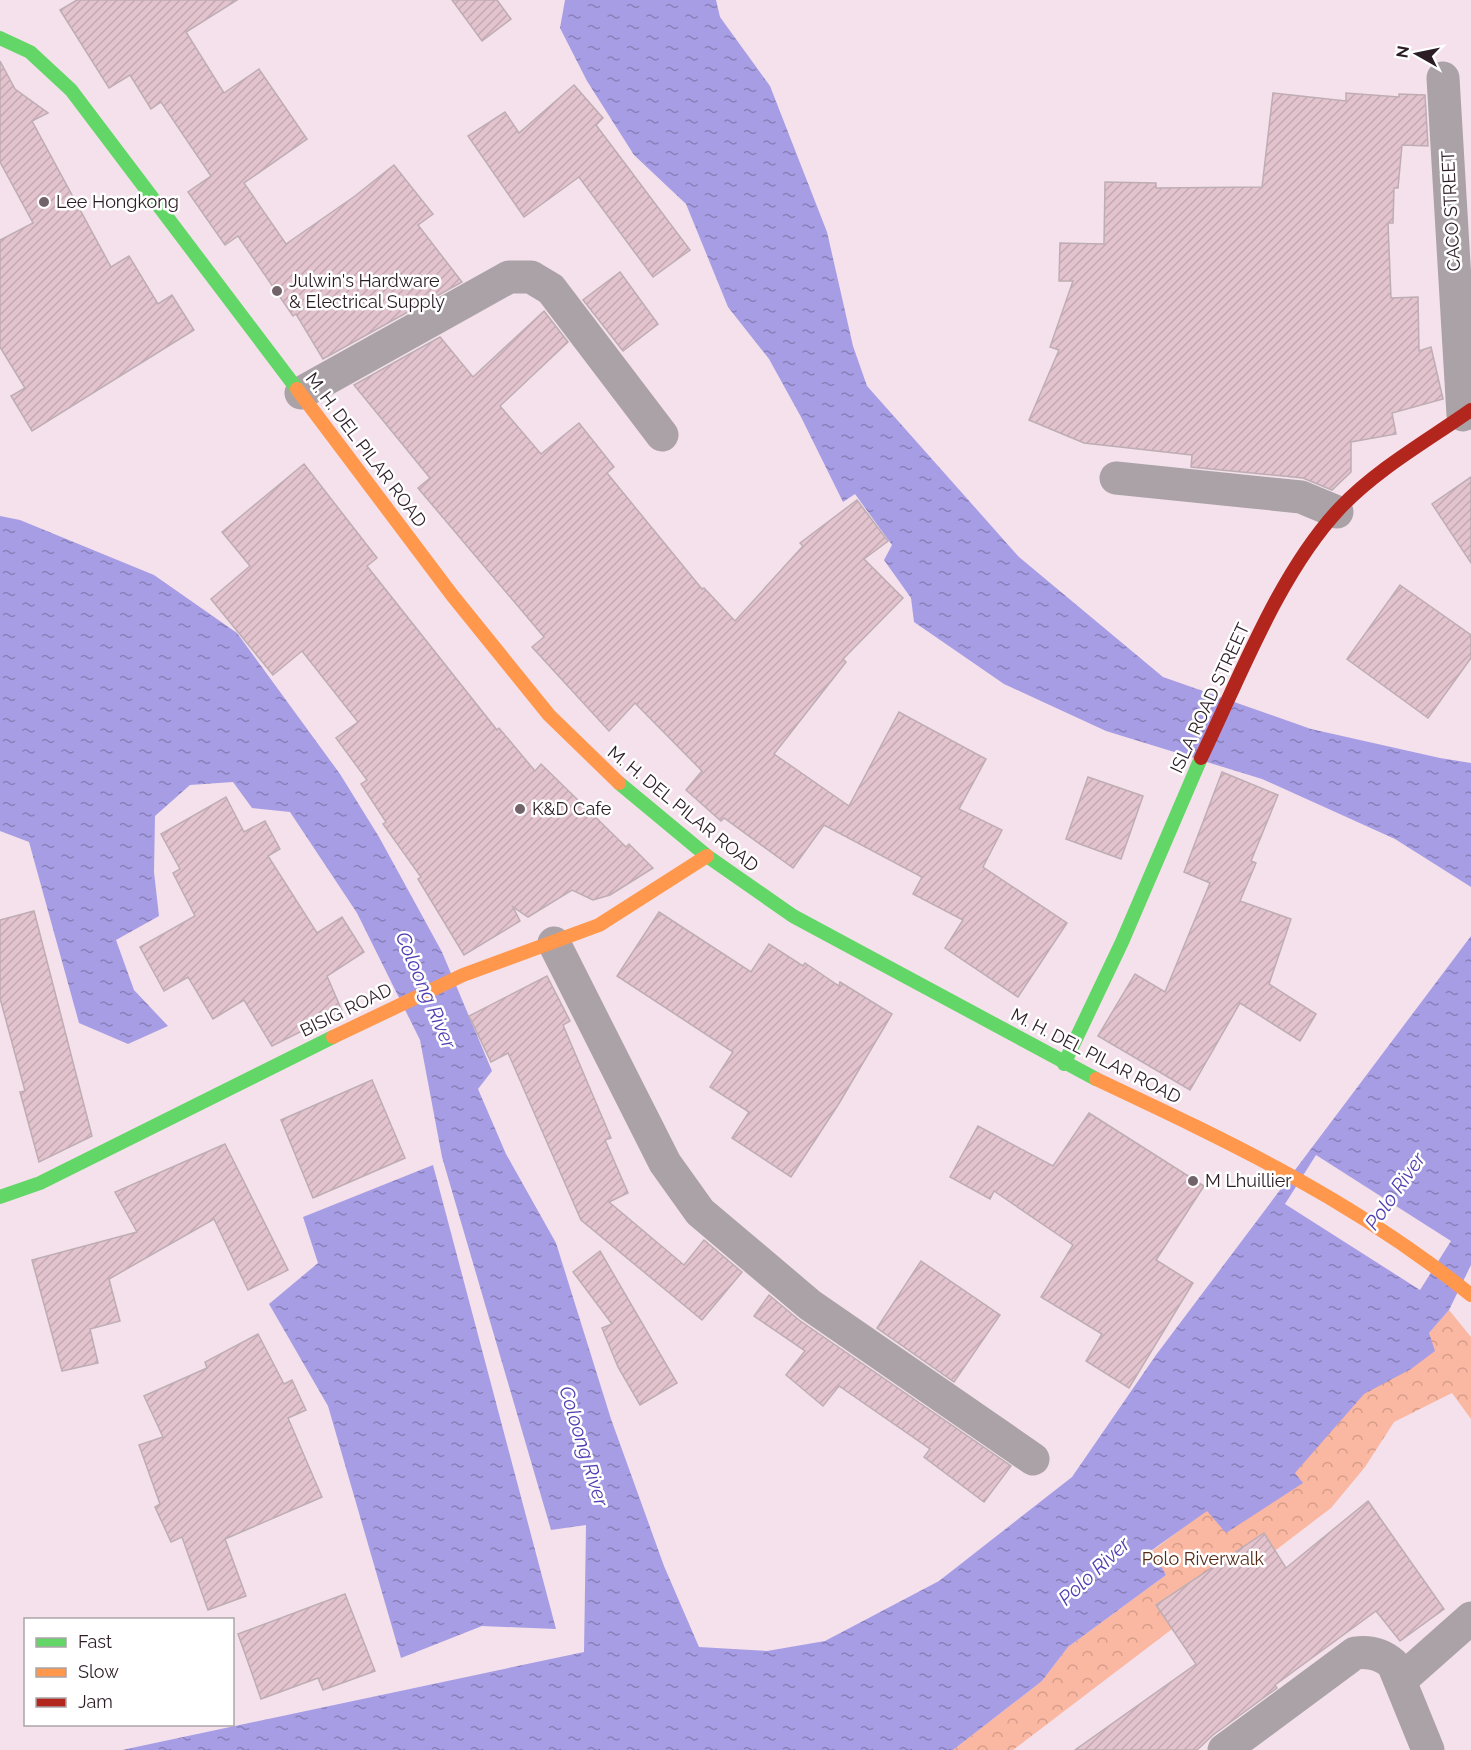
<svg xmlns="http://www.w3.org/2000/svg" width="1471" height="1750" font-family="Raleway,sans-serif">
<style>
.park{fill:url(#park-crowns)}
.water{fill:url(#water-ripples)}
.pier{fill:#f4e1eb}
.building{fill:url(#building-hatch);stroke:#beadb3;stroke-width:1.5}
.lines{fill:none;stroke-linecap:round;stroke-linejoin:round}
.street{stroke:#aaa2a6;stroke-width:33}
.fast{stroke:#63d668;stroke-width:14}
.slow{stroke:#ff974d;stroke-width:14}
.jam{stroke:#b3261e;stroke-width:14}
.poi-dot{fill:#72626a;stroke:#fff;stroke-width:2}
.labels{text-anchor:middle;stroke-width:5;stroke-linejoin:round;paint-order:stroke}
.poi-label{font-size:18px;fill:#2c1d25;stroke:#fff;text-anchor:start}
.street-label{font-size:18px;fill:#2c1d25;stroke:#fff}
.park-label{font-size:18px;fill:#552b17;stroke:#fff}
.water-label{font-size:20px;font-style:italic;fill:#513eb2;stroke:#fff}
</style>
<defs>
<pattern id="park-crowns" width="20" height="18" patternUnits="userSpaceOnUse" patternTransform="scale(1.5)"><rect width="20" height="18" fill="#fab7a1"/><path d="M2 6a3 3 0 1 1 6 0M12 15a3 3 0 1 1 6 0" fill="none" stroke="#d69d8a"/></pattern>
<pattern id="water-ripples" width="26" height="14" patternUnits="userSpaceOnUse" patternTransform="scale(1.5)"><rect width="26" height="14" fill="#a79de5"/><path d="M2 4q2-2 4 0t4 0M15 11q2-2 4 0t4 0" fill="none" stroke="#887fb9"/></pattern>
<pattern id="building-hatch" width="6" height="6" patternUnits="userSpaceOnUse" patternTransform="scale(1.5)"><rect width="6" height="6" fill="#e3c4ce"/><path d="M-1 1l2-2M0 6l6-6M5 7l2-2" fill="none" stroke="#c3a8b1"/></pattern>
</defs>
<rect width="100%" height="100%" fill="#f4e1eb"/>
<!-- park -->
<polygon class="park" points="1449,1310 1471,1337 1471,1419 1452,1393 1394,1422 1365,1467 1331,1508 1013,1750 953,1750 1042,1681 1068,1647 1166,1575 1152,1551 1363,1393 1429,1333"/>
<!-- water -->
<g class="water">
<polygon points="565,0 716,0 720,17 770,86 827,232 853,346 867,386 1019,557 1163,677 1311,729 1440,758 1471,763 1471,887 1395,839 1262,779 1106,731 1004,684 914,622 911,598 884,560 892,545 855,494 843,502 801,417 769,359 728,307 686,204 634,155 587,81 560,28"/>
<polygon points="0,516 20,520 154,575 237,633 340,774 379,837 442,952 492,1071 478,1089 506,1154 556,1243 611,1419 664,1566 699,1647 767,1651 825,1641 939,1581 1072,1477 1156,1355 1471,936 1471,1265 1449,1310 1429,1333 1435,1351 1411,1369 1364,1394 1295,1473 1303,1483 1226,1533 1207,1511 1152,1550 1166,1575 1068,1647 1042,1681 953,1750 122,1750 584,1652 586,1525 551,1530 442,1157 420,1040 357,913 290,812 252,808 233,782 190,785 155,816 154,872 159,916 116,940 134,990 168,1026 128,1044 79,1023 29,842 0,831"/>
<polygon points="433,1165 556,1629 482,1626 401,1658 328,1406 269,1304 318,1263 303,1217"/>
</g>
<!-- pier -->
<polygon class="pier" points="1316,1155 1451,1241 1420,1290 1285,1204"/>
<!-- building -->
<g class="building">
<polygon points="77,0 237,0 186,32 224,93 259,69 307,139 244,183 286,244 355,196 394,165 433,214 418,225 462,282 323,359 296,314 293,316 238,236 225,245 188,192 211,176 161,102 151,109 130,75 109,88 60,10"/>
<polygon points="452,0 497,0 511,19 482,41"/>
<polygon points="0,61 15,89 48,113 32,121 111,267 129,256 158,304 172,295 194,330 32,431 11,396 25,388 0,347 0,240 33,223 0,162"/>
<polygon points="574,85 603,118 596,125 690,250 653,277 579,177 524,217 468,136 505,112 519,133"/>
<polygon points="1273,93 1346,101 1346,93 1399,97 1399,94 1425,95 1428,146 1402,145 1398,188 1394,188 1393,223 1388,223 1391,298 1418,297 1419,351 1431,347 1443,399 1392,413 1396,434 1351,442 1351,472 1332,490 1303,478 1191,467 1192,455 1084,443 1029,420 1059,350 1050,347 1073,281 1059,281 1060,243 1104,244 1105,182 1156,183 1156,188 1262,187"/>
<polygon points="620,272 658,324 623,351 583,300"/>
<polygon points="544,311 568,342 500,406 541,454 579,423 614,467 607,473 702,589 704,588 735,621 803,546 800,543 857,500 888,541 864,559 903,598 843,659 846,662 774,754 849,806 899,712 986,759 959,809 1002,830 983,867 1067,923 1018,997 945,948 963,920 913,894 922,877 824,825 793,868 724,818 721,821 686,790 702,771 635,703 609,731 532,647 544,637 418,488 430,478 354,385 440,337 473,377"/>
<polygon points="304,464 377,558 367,566 497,730 499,728 535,771 541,764 626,847 629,844 653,868 610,895 593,900 572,890 528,917 513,907 520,921 464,955 418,879 421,877 383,824 386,822 361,784 367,780 336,738 358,722 302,651 273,675 211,599 250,566 222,532"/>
<polygon points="1471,477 1471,563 1432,504"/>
<polygon points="1400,585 1471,635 1471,658 1428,718 1347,659"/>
<polygon points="1222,772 1278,795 1251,861 1256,863 1240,901 1291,919 1269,984 1316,1014 1300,1041 1240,1003 1190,1090 1098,1036 1135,974 1165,992 1210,883 1184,872"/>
<polygon points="1088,777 1143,796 1121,859 1066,839"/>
<polygon points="226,797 244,832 265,821 280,849 268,856 317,933 342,917 364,952 327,976 342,1011 272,1046 244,1000 213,1019 188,977 164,991 140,947 195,916 173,873 180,869 161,834"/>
<polygon points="34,911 92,1136 39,1162 20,1092 25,1091 0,998 0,920"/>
<polygon points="659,912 751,972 769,944 803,966 805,963 839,986 840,982 892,1014 838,1105 791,1177 732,1138 749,1112 710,1087 733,1052 617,976"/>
<polygon points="547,976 570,1021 563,1025 611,1138 605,1140 628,1193 609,1202 684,1265 704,1240 742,1272 702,1320 581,1220 508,1053 491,1062 469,1016"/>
<polygon points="372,1080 405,1158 313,1198 281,1120"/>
<polygon points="1089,1113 1204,1186 1156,1260 1193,1283 1129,1388 1086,1361 1102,1334 1041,1297 1073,1245 994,1191 990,1199 950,1177 978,1126 1053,1166"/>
<polygon points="225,1144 288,1270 248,1290 214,1219 109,1279 120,1321 90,1329 98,1363 62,1371 32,1260 137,1232 115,1192"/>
<polygon points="600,1251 677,1383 640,1405 618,1367 602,1328 612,1324 573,1272"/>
<polygon points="921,1261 1000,1315 954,1382 877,1328"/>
<polygon points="769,1295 799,1320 1011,1466 984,1502 924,1457 930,1449 839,1386 823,1406 786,1375 805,1351 754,1316"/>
<polygon points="258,1334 284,1384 292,1380 306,1410 288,1418 322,1497 225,1539 246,1596 208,1610 182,1537 171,1542 155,1507 160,1504 139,1445 163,1437 144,1396 207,1368 205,1362"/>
<polygon points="1368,1501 1444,1609 1400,1641 1376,1611 1275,1685 1277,1688 1213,1735 1197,1750 1075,1750 1196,1664 1156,1605 1264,1533 1286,1568"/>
<polygon points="345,1594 375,1671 323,1690 318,1678 261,1699 238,1634"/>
</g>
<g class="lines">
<!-- street -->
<g class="street">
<polyline points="1443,78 1463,415"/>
<polyline points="301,393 509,277 531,277 551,289 662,435"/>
<polyline points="1116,478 1301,497 1337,512"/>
<polyline points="554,943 665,1163 700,1212 810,1305 1033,1459"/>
<polyline points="1401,1680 1471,1618"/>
<path d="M1224 1750 1355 1653C1370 1651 1382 1654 1393 1664L1428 1750"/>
</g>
<!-- fast -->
<g class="fast">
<polyline points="0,38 30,52 71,90 297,389"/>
<polyline points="619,783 707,856 793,916 1096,1079"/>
<polyline points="1064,1064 1122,942 1201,758"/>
<polyline points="0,1197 40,1183 333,1037"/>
</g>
<!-- slow -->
<g class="slow">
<polyline points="297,389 452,595 549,715 619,783"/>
<polyline points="333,1037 463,975 599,925 707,856"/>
<path d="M1096 1079C1232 1143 1353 1200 1471 1295"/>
</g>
<!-- jam -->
<path class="jam" d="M1201 758C1240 677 1279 573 1340 508 1377 469 1427 441 1471 410"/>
</g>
<!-- markers -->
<g class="poi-dot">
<circle cx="44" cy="202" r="6"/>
<circle cx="277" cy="291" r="6"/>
<circle cx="520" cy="809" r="6"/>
<circle cx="1193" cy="1181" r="6"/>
</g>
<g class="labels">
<!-- poi labels -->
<g class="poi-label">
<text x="56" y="208">Lee Hongkong</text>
<text x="289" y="287">Julwin's Hardware<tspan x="289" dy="21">&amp; Electrical Supply</tspan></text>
<text x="532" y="815">K&amp;D Cafe</text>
<text x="1205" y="1187">M Lhuillier</text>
</g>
<!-- street labels -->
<g class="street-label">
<text transform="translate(1451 211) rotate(-93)" y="6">CACO STREET</text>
<text transform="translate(366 450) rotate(53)" y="6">M. H. DEL PILAR ROAD</text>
<text transform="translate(1210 698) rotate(-65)" y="6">ISLA ROAD STREET</text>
<text transform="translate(683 809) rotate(39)" y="6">M. H. DEL PILAR ROAD</text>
<text transform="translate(346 1010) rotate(-26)" y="6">BISIG ROAD</text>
<text transform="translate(1096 1056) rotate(27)" y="6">M. H. DEL PILAR ROAD</text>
</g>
<!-- park labels -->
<g class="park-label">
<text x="1203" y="1565">Polo Riverwalk</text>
</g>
<!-- water labels -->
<g class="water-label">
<text transform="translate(426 990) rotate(67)" y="7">Coloong River</text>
<text transform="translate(1395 1191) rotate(-55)" y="7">Polo River</text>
<text transform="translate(584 1446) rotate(73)" y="7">Coloong River</text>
<text transform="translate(1094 1571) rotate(-43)" y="7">Polo River</text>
</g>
</g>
<!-- legend -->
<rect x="24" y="1618" width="210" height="108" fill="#ffffff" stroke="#aba5a8" stroke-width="1.5"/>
<rect x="36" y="1638" width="30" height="9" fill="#63d668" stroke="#aba5a8" stroke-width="1.5"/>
<text x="78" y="1648" font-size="18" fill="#2c1d25">Fast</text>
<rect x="36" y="1668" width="30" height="9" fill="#ff974d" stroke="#aba5a8" stroke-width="1.5"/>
<text x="78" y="1678" font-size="18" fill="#2c1d25">Slow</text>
<rect x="36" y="1698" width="30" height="9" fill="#b3261e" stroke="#aba5a8" stroke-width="1.5"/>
<text x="78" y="1708" font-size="18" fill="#2c1d25">Jam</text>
<!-- north arrow -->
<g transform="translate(1417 54) rotate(279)" stroke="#ffffff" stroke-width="4.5" paint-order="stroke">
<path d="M0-4.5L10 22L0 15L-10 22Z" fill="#2c1d25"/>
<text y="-9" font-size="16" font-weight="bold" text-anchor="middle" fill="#2c1d25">N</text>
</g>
</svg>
